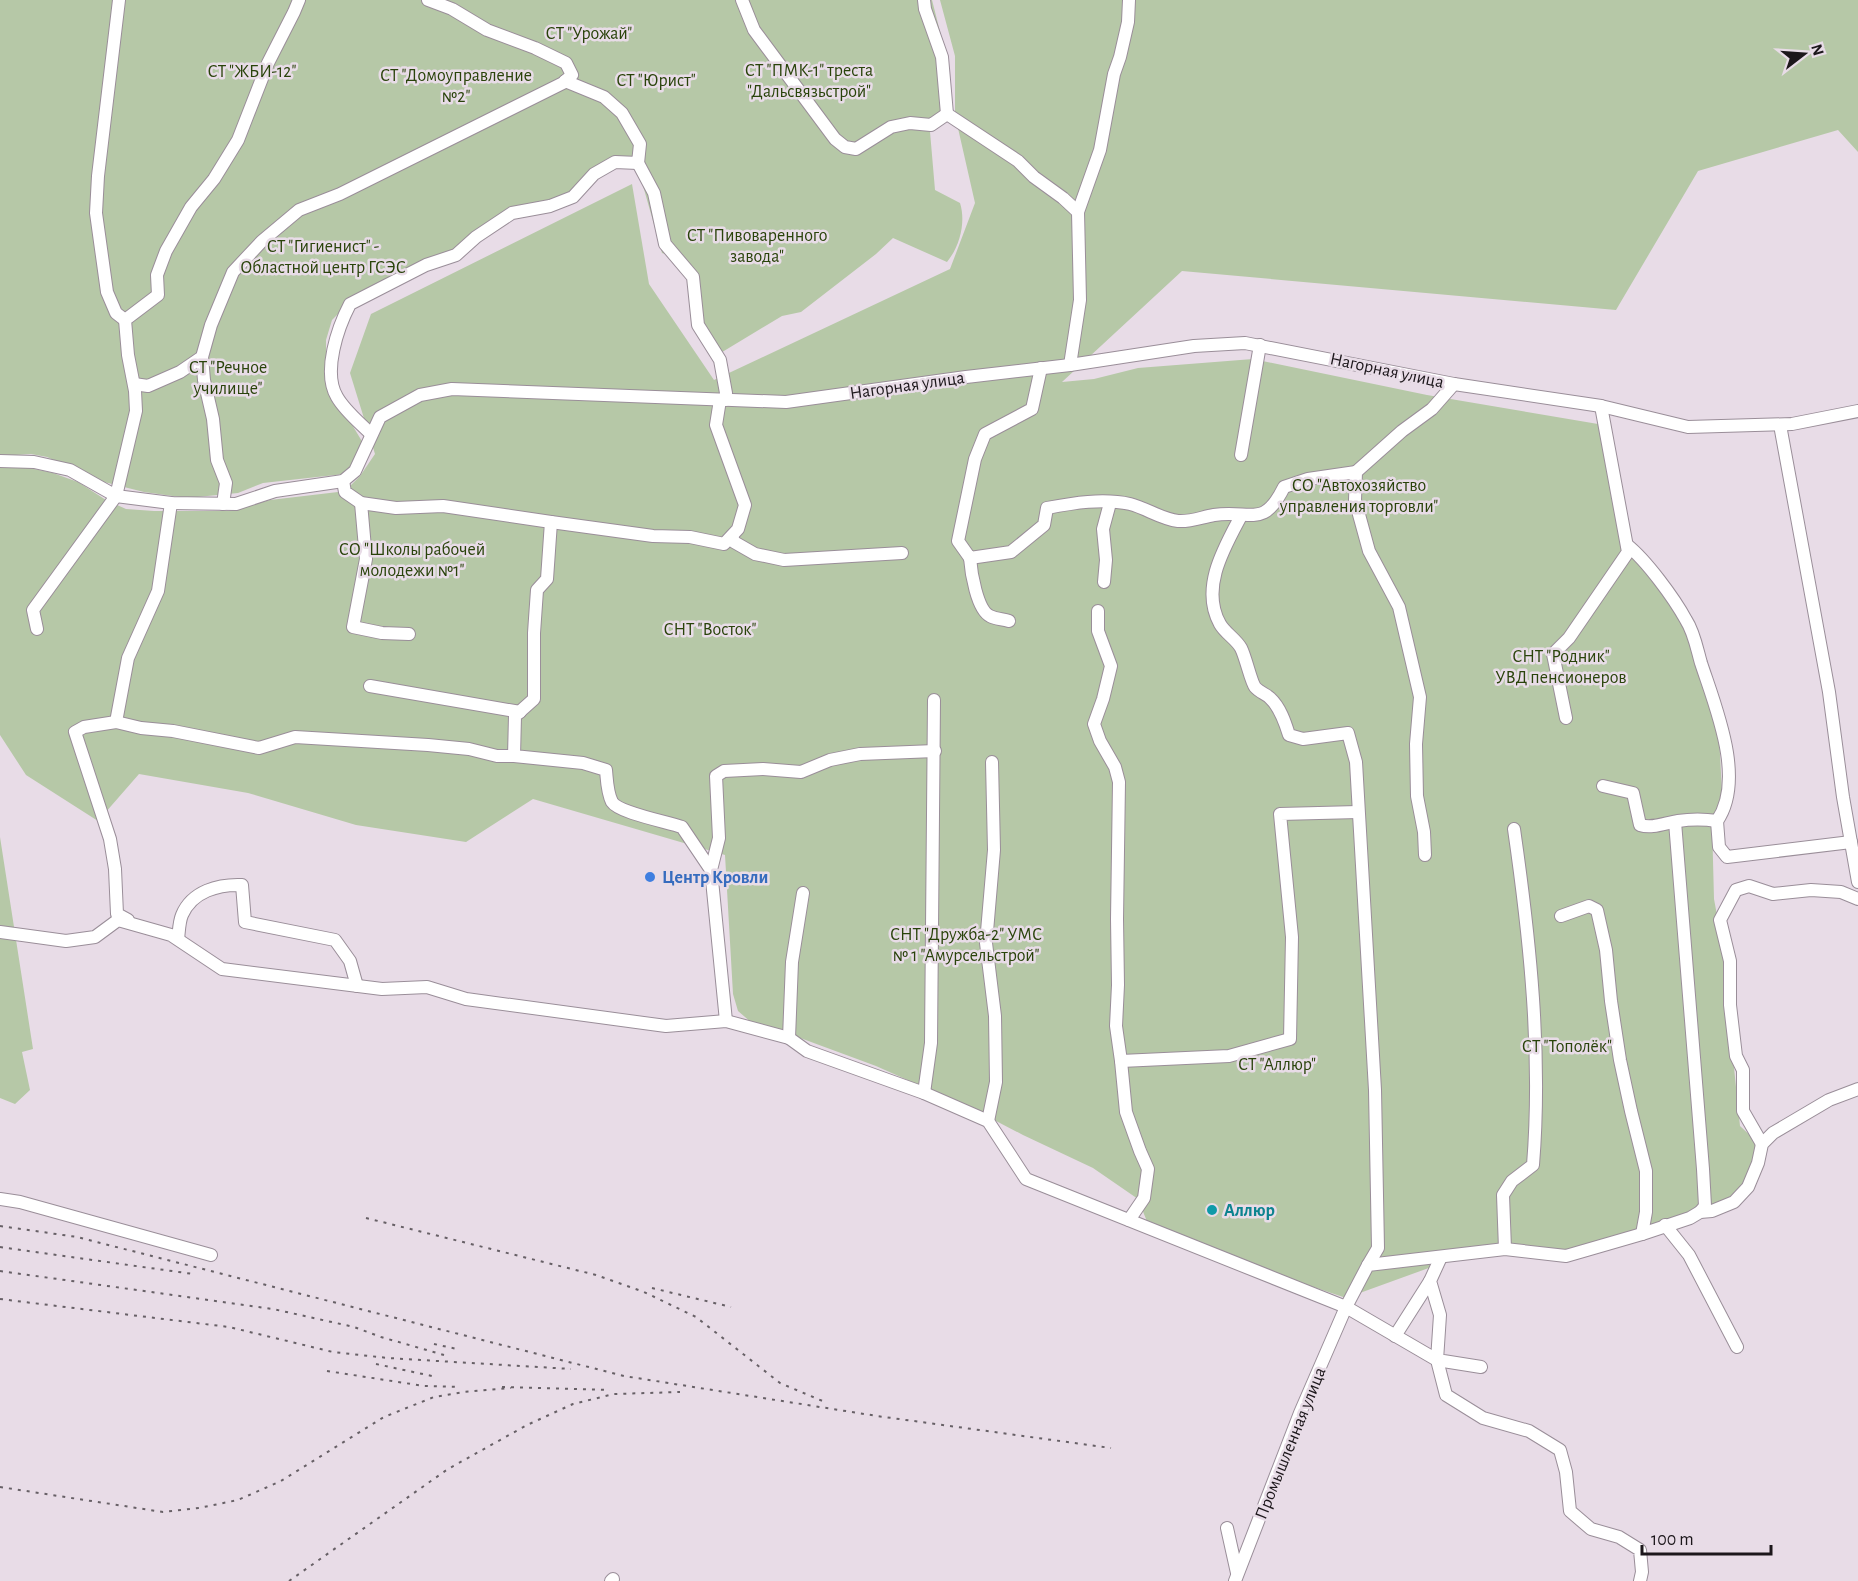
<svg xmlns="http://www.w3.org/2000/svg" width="1858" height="1581" font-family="'Alegreya Sans',sans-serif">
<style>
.green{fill:#b6c8a7}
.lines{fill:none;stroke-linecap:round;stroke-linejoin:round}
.minor-casing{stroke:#9a8e99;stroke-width:14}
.minor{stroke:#fff;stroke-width:12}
.rail{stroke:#676066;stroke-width:2;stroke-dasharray:3 6;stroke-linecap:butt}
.shop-dot{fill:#3f7fe0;stroke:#e8dce7;stroke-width:2}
.culture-dot{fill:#0f9aa8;stroke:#e8dce7;stroke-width:2}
.labels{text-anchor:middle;stroke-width:5;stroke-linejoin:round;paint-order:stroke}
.park-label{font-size:18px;fill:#29430a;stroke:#e8dce7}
.street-label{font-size:18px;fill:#1c171b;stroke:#e8dce7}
.shop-label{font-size:18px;font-weight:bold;fill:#366cbe;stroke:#e8dce7;text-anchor:start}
.culture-label{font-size:18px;font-weight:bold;fill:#0d838f;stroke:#e8dce7;text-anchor:start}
</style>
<rect width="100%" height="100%" fill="#e8dce7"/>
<!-- green -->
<g class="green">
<path d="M0 0H932L948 63 952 108 929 120 935 190 960 203C966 222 960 246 947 262L893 238 876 254 801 312 782 316 714 357 702 336 691 282 671 256 662 253 640 175 626 161 566 197 517 210 458 250 349 303 332 320 326 340V364L351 423 363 443 356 460 344 474 263 483 238 493 187 498 144 492 104 482 47 457 31 454 0 456Z"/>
<polygon points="940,0 1858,0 1858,152 1838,130 1698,171 1616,310 1182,271 1062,382 1094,379 1138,368 1253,359 1427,395 1598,424 1608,464 1618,528 1683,621 1719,736 1722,792 1718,813 1712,822 1714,899 1726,964 1728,1009 1740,1126 1753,1138 1756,1149 1747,1179 1732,1197 1710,1208 1575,1251 1539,1251 1448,1261 1346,1298 1287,1278 1148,1224 1138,1199 1093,1168 1023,1135 977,1111 876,1066 784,1032 752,1023 738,1011 733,994 725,855 533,799 466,842 356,825 248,793 139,774 98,821 26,775 0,735 0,466 15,465 53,473 78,482 106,500 126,509 154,511 229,511 270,500 338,492 350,486 360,476 375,454 350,373 371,314 632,184 649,284 714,380 950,269 975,203 955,115 955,56"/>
<polygon points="0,837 33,1049 22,1052 30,1090 15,1104 0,1098"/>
</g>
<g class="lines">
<defs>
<g id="minor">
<polyline points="119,0 98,176 96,213 107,292 116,313 125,320"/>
<polyline points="742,0 754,30 835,139 845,147 856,149 891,127 910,123 931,125 947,114"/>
<polyline points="924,0 925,9 942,57 947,114"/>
<polyline points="947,114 1018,161 1034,177 1063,198 1078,212"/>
<polyline points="638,163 654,193 665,244 693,277 698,325 720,360 726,393 725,400"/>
<polyline points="202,357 204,380 213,419 217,460 226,483 223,504"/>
<polyline points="1070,365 1080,300 1078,212 1100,150 1114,74 1120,57 1128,22 1129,0"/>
<path d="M1041 368 1032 409 985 434 975 459 958 541 970 558 1011 552 1044 525 1047 508C1073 503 1103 498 1130 504 1146 508 1161 519 1178 521 1191 522 1202 517 1214 515 1250 509 1263 530 1284 487L1308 479 1356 472"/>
<polyline points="134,384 148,386 180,372 202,357 211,325 233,272 262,241 299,210 340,194 563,83 572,75 566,63 535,48 487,30 452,9 428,0"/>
<polyline points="1780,425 1829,692 1843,797 1858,882"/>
<path d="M371 434C359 422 345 411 337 397 322 372 338 327 350 304L426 265 456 255 476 237 512 213 550 206 573 197 594 174 615 162 638 163 640 144 622 113 604 97 565 81"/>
<polyline points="1241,455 1260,345"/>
<polyline points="0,461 34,462 70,470 116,496 171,503 236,504 275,491 343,481 355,471 380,417 420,395 452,389 786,402 966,377 1070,365 1194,346 1245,343 1454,384 1601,406 1688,427 1792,424 1858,411"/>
<path d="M343 481 345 492 361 503 396 508 443 506 551 522 547 579 537 590 534 633V699L515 716 514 756 583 763 606 770C607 780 607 792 612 802 619 813 668 822 682 827L711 870"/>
<polyline points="361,503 366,559 353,627 382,633 409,634"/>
<path d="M1241 516C1224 548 1200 588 1220 624 1225 633 1236 639 1241 648 1246 658 1251 682 1255 687 1259 692 1266 694 1270 698 1280 707 1285 722 1289 735L1303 739 1348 733 1356 762 1375 1090 1378 1248 1368 1265"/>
<polyline points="551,522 653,536 690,537 724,544 738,529 745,505 716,425 720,400"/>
<polyline points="732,536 734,542 755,554 784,560 902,553"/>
<path d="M970 558C971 572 977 610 990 616 995 619 1003 619 1009 621"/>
<polyline points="1104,582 1106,560 1103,529 1110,503"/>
<polyline points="1098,611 1098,631 1111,666 1103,699 1094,724 1100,741 1115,767 1119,782 1117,919 1118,985 1116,1026 1121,1061 1229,1056 1290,1039 1292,937 1280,814 1358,812"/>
<polyline points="37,629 33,610 116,496 136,411 135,391 128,355 125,320 158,295 157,275 166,251 191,207 214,179 238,140 268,63 294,12 299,0"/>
<polyline points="370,686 520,712"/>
<polyline points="1566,718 1553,654 1569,638 1628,552 1601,406"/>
<polyline points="116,722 128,658 158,591 171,503"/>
<path d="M1603 786 1633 793 1640 825C1652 829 1665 823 1678 821 1691 819 1704 819 1717 821 1746 779 1715 706 1701 663 1697 649 1694 632 1686 620 1674 598 1646 560 1627 545"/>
<polyline points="1717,821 1719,847 1727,857 1851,842"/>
<polyline points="1675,822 1703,1169 1705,1206 1700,1212"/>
<polyline points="1425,855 1424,832 1417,796 1416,744 1420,697 1399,607 1369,551 1355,500 1356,472 1402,431 1432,409 1454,384"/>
<polyline points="1561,916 1589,906 1597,910 1606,950 1611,1001 1620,1060 1631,1111 1646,1171 1646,1212 1642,1234"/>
<polyline points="128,920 117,914 115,869 110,839 75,732 84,727 116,722 141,728 173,731 259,748 295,737 428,745 469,749 497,756 514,756"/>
<polyline points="0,932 66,941 95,937 118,920 171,935 222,969 382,989 427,987 466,999 666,1026 726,1021 789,1038 807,1051 924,1093 988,1121 1026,1179 1346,1307 1437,1360 1446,1395 1483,1418 1529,1431 1560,1450 1566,1472 1570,1511 1591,1529 1619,1537 1640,1550 1642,1572 1640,1581"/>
<path d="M178 939C179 932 179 922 182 915 192 891 219 884 242 885L245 922 335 940 350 961 357 986"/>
<polyline points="726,1021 711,870 719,838 716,776 724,771 763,769 801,772 830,760 860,754 935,751"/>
<polyline points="789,1038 792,962 803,893"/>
<polyline points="1121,1061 1126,1112 1140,1151 1148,1169 1144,1198 1129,1220"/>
<polyline points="924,1093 931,1043 934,700"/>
<polyline points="988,1121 996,1082 995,1016 986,943 994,850 992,762"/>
<polyline points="1762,1144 1743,1111 1743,1070 1736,1056 1730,1005 1730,961 1720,920 1736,890 1749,886 1773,894 1811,890 1841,892 1858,899"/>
<polyline points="0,1199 20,1202 211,1255"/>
<polyline points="1665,1225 1689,1255 1737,1347"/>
<path d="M1505 1249 1503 1195 1512 1181 1533 1165C1542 1054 1530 940 1514 829"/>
<polyline points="1441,1257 1430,1281 1440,1315 1437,1360 1481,1367"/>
<polyline points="1395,1336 1430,1281"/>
<polyline points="1227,1528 1237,1573"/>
<polyline points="611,1581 613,1579"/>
<polyline points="1235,1581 1300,1413 1346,1307 1368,1265 1505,1249 1566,1256 1642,1234 1690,1218 1700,1212 1712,1211 1734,1202 1748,1187 1758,1163 1762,1144 1773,1133 1829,1100 1858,1089"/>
</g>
</defs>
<!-- minor casing -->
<use href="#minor" class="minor-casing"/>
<!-- minor -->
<use href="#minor" class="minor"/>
<!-- rail -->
<g class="rail">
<polyline points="366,1218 596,1275 644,1292 696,1317 780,1383 825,1402"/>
<polyline points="0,1226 77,1237 624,1376 877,1416 1111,1448"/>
<polyline points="0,1247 193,1274"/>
<polyline points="0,1271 273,1309 354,1327 381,1337 444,1355"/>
<polyline points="652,1288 731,1307"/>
<polyline points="0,1299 229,1327 333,1352 388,1358 571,1369"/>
<polyline points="434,1344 457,1349"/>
<polyline points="376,1364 432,1376"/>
<polyline points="327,1371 424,1386 460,1387"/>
<polyline points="502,1387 610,1390"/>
<polyline points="0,1487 163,1512 199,1508 238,1500 281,1481 384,1417 434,1397 464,1392 511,1388"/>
<polyline points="289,1581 448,1469 527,1425 573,1404 614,1394 680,1392"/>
</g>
</g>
<!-- markers -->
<circle class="shop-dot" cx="650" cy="877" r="6"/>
<circle class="culture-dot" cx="1212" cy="1210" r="6"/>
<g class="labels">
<!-- park labels -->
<g class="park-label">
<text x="589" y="39">СТ "Урожай"</text>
<text x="809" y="76">СТ "ПМК-1" треста<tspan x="809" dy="21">"Дальсвязьстрой"</tspan></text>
<text x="252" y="77">СТ "ЖБИ-12"</text>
<text x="456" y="81">СТ "Домоуправление<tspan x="456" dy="21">№2"</tspan></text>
<text x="656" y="86">СТ "Юрист"</text>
<text x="757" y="241">СТ "Пивоваренного<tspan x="757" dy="21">завода"</tspan></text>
<text x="323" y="252">СТ "Гигиенист" -<tspan x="323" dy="21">Областной центр ГСЭС</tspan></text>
<text x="228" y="373">СТ "Речное<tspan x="228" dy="21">училище"</tspan></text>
<text x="1359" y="491">СО "Автохозяйство<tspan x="1359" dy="21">управления торговли"</tspan></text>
<text x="412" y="555">СО "Школы рабочей<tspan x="412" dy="21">молодежи №1"</tspan></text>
<text x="710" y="635">СНТ "Восток"</text>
<text x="1561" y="662">СНТ "Родник"<tspan x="1561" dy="21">УВД пенсионеров</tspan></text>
<text x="966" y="940">СНТ "Дружба-2" УМС<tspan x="966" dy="21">№ 1 "Амурсельстрой"</tspan></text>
<text x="1567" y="1052">СТ "Тополёк"</text>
<text x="1277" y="1070">СТ "Аллюр"</text>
</g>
<!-- street labels -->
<g class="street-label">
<text transform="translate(1387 370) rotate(12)" y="6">Нагорная улица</text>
<text transform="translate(907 385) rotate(-8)" y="6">Нагорная улица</text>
<text transform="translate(1290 1443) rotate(-68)" y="6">Промышленная улица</text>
</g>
<!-- shop labels -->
<g class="shop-label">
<text x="662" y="883">Центр Кровли</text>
</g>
<!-- culture labels -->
<g class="culture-label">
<text x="1224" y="1216">Аллюр</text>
</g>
</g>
<!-- north arrow -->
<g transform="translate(1804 54) rotate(73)" stroke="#e8dce7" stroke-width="4.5" paint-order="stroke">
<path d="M0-4.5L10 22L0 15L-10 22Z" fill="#1c171b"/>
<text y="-9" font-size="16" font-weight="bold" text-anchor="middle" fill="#1c171b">N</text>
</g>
<!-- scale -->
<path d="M1642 1545v9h129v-9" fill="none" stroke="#1c171b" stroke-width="3"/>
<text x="1651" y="1545" font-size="18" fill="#1c171b" stroke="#e8dce7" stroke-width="4.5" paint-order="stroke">100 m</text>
</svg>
